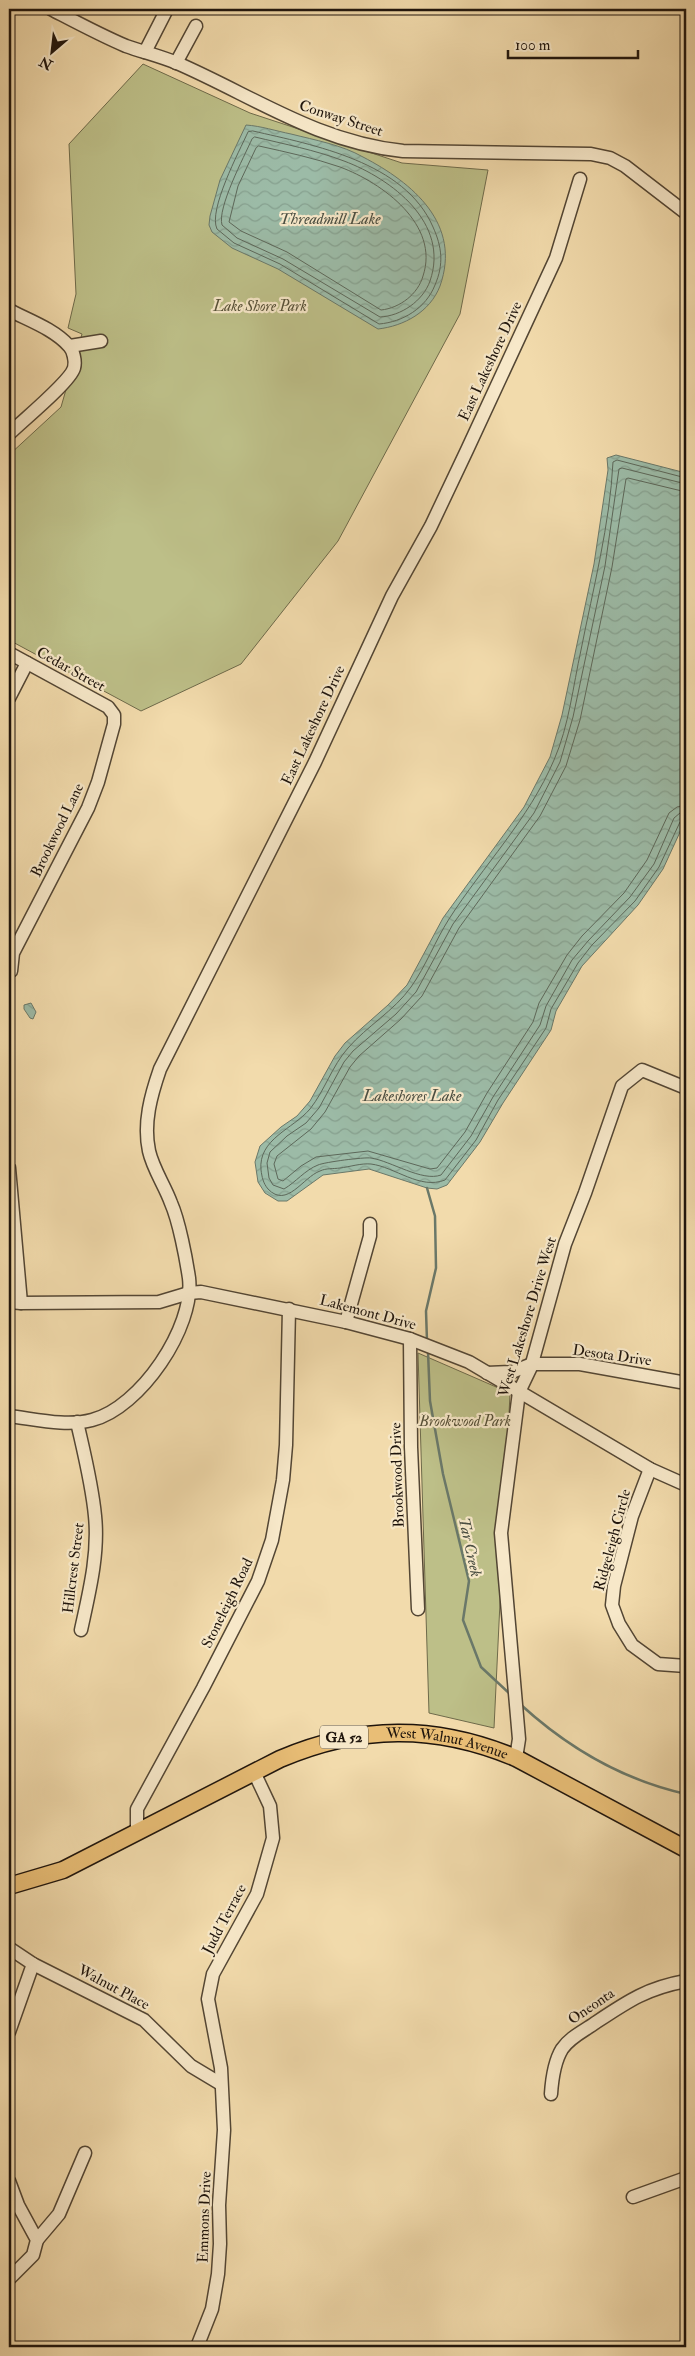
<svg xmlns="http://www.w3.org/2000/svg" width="695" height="2356" font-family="'IM FELL Double Pica',serif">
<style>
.green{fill:#bdbf88;stroke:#6e6a4a}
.water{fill:url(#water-waves);stroke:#6a7869}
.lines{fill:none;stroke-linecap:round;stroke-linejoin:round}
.shore{stroke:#5d685a;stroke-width:1}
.stream{stroke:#6a7869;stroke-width:2.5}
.minor-casing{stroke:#534634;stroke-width:15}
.major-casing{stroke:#1e140c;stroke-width:19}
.minor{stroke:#f7e8c9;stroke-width:12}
.major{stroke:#e9be76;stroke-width:16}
.labels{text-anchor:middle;stroke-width:4.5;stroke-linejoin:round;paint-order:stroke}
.shield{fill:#f7e8c9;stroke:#5f5445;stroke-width:1}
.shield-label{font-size:14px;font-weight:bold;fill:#1e140c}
.street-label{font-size:15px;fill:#1e140c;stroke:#f7e8c9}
.park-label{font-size:15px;font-style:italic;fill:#565037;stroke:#f7e8c9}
.water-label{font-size:16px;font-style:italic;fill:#4a4e42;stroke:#f7e8c9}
</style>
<defs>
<pattern id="water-waves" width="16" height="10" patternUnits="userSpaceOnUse" patternTransform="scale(1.25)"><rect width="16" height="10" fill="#9cbba7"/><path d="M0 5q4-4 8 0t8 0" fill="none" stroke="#86a08f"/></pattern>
</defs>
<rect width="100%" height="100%" fill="#f2dbac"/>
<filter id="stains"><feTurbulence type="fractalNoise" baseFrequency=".004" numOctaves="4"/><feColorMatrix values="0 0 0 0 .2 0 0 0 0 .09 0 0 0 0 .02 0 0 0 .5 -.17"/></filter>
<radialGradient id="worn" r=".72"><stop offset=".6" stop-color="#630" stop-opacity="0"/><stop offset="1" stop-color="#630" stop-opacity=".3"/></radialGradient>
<!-- green -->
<g class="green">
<polygon points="143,64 250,113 402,163 488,170 460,314 338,541 241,664 141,711 9,640 9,455 61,407 82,334 68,328 76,294 69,144"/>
<polygon points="418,1353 510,1393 494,1728 429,1713"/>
</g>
<!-- water -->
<g class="water">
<path d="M246 125C261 126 276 131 291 134 315 140 342 145 363 157 413 183 462 224 440 286 430 312 404 326 378 329L278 269 232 248 212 232 209 225 210 216 220 180Z"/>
<polygon points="616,455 686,473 686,819 663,869 638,905 582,966 556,1011 551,1030 503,1103 480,1142 447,1185 437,1189 427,1188 369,1169 323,1175 287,1201 278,1201 265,1193 258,1182 255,1162 260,1146 281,1127 297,1116 310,1101 335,1056 345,1043 388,1005 407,985 443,918 524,807 550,757 562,715 594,564 608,470 607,458"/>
<polygon points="31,1003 36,1012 33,1019 30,1018 24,1009 24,1005"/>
</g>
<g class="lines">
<!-- shore -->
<g class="shore">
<path d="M253 131C314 145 405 162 433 227 442 247 444 264 435 285 426 308 403 322 379 324L280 264 234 243 217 229C208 210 239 152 248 132Z"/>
<path d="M255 137C284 144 315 150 344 161 392 179 450 223 430 281 423 301 401 316 380 317L283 259 237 238 222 225C217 208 244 157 252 139Z"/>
<path d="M259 146C286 152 314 158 340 167 383 183 440 225 423 276 418 294 400 308 381 310L287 252 241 231 229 222 238 186 256 148Z"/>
<path d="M686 478 617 460 613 462C610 524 593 589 581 650 573 686 569 726 554 760 529 819 483 866 449 919 435 941 426 966 411 987 394 1011 367 1026 348 1048 332 1066 325 1090 310 1109 293 1129 258 1139 261 1170 262 1177 263 1183 268 1189 287 1209 303 1177 320 1171 326 1168 333 1169 340 1168 349 1167 361 1163 371 1164 395 1167 420 1190 445 1180L476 1140 498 1100 546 1028 551 1009 578 963 592 945 635 901 659 867 680 822 686 819"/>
<path d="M686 484 622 468 619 469 605 566 573 717 560 762 534 813 453 924 416 992 396 1014 353 1051 344 1062 319 1108 306 1123 287 1136 270 1152 267 1163 269 1178 273 1185 284 1189C296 1182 305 1170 318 1165 325 1162 364 1157 371 1158 391 1161 422 1182 441 1175L471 1136 493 1097 540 1025 546 1006 572 960 588 941 630 897 654 864 674 818 680 813H686"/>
<polyline points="686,492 628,478 626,479 612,567 580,720 566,766 540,816 459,928 422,996 401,1019 359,1056 350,1067 325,1112 311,1129 277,1156 274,1164 278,1179 283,1181 301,1166 316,1157 368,1151 430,1169 437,1168 465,1132 487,1093 533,1022 539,1003 567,955 582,936 624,893 647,860 669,813 677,807 686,805"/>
</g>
<!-- stream -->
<g class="stream">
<polyline points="427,1188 435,1216 436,1268 426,1311 427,1341"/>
<polyline points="428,1352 430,1401 443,1474 469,1581 463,1620 481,1667 511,1695"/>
<path d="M520 1704C568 1748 623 1780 686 1794"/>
</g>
<defs>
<g id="minor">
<path d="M51 9C76 22 100 35 126 46 143 52 160 56 177 63 253 96 317 142 403 151L591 154 610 158 625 166 686 213"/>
<polyline points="145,52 167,9"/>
<polyline points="176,63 196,26"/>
<path d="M9 310C28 320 54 329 69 346 73 350 76 361 74 368 70 382 22 421 9 434"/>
<polyline points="70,346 101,341"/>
<polyline points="9,653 108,707 114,715 114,724 98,782 88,808 13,953 11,971"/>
<polyline points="9,698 27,663"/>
<polyline points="9,1168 21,1303"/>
<polyline points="9,1302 21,1303 159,1302 189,1293 201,1292 346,1322 410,1339 469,1362 650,1469 686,1485"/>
<polyline points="346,1322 370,1236 370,1224"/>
<polyline points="410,1339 411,1447 418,1609"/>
<polyline points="487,1373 512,1372 532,1364 580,1364 686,1383"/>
<path d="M9 1416C35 1419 66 1427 92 1420 140 1408 195 1327 189 1278 186 1258 179 1221 171 1203 165 1186 153 1169 149 1151 143 1123 151 1095 160 1069L315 762 392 596 431 526 467 450 556 258 580 179"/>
<path d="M77 1422C84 1453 92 1484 95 1516 99 1554 89 1593 81 1630"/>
<polyline points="650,1469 632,1516 614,1586 612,1605 619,1624 632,1645 658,1664 686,1666"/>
<polyline points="516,1758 519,1739 501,1533 519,1392 531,1367 565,1244 585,1193 622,1086 642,1070 686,1088"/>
<polyline points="137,1833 137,1809 203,1688 258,1581 272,1540 283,1480 286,1445 289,1309"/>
<polyline points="9,1948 33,1964 144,2020 191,2066 221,2084"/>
<polyline points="9,2032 33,1964"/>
<path d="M551 2094C552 2079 554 2062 562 2049 570 2037 584 2031 595 2023 628 2001 647 1988 686 1981"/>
<polyline points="9,2181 18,2205 37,2240 33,2255 9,2279"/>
<polyline points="633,2197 686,2178"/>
<polyline points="37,2240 59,2214 85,2153"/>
<polyline points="197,2347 212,2309 218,2274 220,2244 219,2205 224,2130 221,2068 208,1999 213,1974 257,1894 273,1838 270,1806 254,1772"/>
</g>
<g id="major">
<path id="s1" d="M9 1886 63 1870 280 1759C360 1725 435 1724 516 1758L686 1849"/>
</g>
</defs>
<!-- minor casing -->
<use href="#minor" class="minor-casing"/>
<!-- major casing -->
<use href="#major" class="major-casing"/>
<!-- minor -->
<use href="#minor" class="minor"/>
<!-- major -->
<use href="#major" class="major"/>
</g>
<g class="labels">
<!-- shield labels -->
<rect class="shield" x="320" y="1725.5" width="48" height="23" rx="4"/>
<g class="shield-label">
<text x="344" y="1742">GA 52</text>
</g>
<!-- street labels -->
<g class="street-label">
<text transform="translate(341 118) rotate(18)" y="5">Conway Street</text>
<text transform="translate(490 361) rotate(-65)" y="5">East Lakeshore Drive</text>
<text transform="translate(71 669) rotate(29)" y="5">Cedar Street</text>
<text transform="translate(313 725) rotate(-65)" y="5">East Lakeshore Drive</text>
<text transform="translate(57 830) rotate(-64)" y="5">Brookwood Lane</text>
<text transform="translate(368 1312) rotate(15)" y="5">Lakemont Drive</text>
<text transform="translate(527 1317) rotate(-73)" y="5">West Lakeshore Drive West</text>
<text transform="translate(612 1355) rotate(8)" y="5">Desota Drive</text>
<text transform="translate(397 1475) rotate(-92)" y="5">Brookwood Drive</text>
<text transform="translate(612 1540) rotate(-75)" y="5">Ridgeleigh Circle</text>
<text transform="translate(73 1568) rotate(-83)" y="5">Hillcrest Street</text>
<text transform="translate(227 1603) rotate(-64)" y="5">Stoneleigh Road</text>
<text dy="5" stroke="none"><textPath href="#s1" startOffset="472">West Walnut Avenue</textPath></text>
<text transform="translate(224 1919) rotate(-62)" y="5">Judd Terrace</text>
<text transform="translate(114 1987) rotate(28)" y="5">Walnut Place</text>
<text transform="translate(591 2006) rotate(-34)" y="5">Oneonta</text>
<text transform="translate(204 2217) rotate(-88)" y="5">Emmons Drive</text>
</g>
<!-- park labels -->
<g class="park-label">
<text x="260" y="311">Lake Shore Park</text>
<text x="465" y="1426">Brookwood Park</text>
</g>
<!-- water labels -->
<g class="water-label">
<text x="330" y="224">Threadmill Lake</text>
<text x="412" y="1101">Lakeshores Lake</text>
<text transform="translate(471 1547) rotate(78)" y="6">Tar Creek</text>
</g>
</g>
<!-- margin -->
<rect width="695" height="2356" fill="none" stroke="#f2dbac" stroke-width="30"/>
<rect x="10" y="10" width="675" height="2336" fill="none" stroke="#1e140c" stroke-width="2.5"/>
<rect x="15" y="15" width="665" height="2326" fill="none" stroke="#1e140c"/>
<!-- north arrow -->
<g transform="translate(52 52) rotate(208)" stroke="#f7e8c9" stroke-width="4" paint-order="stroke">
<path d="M0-4L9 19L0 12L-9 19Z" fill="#1e140c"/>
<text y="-8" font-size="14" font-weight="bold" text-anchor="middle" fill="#1e140c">N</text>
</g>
<!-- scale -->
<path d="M508 50v8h130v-8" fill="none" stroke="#1e140c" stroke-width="2.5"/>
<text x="515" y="50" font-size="15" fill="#1e140c" stroke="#f7e8c9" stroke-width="4" paint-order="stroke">100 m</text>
<rect width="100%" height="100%" filter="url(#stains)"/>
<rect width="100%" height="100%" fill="url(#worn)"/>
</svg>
